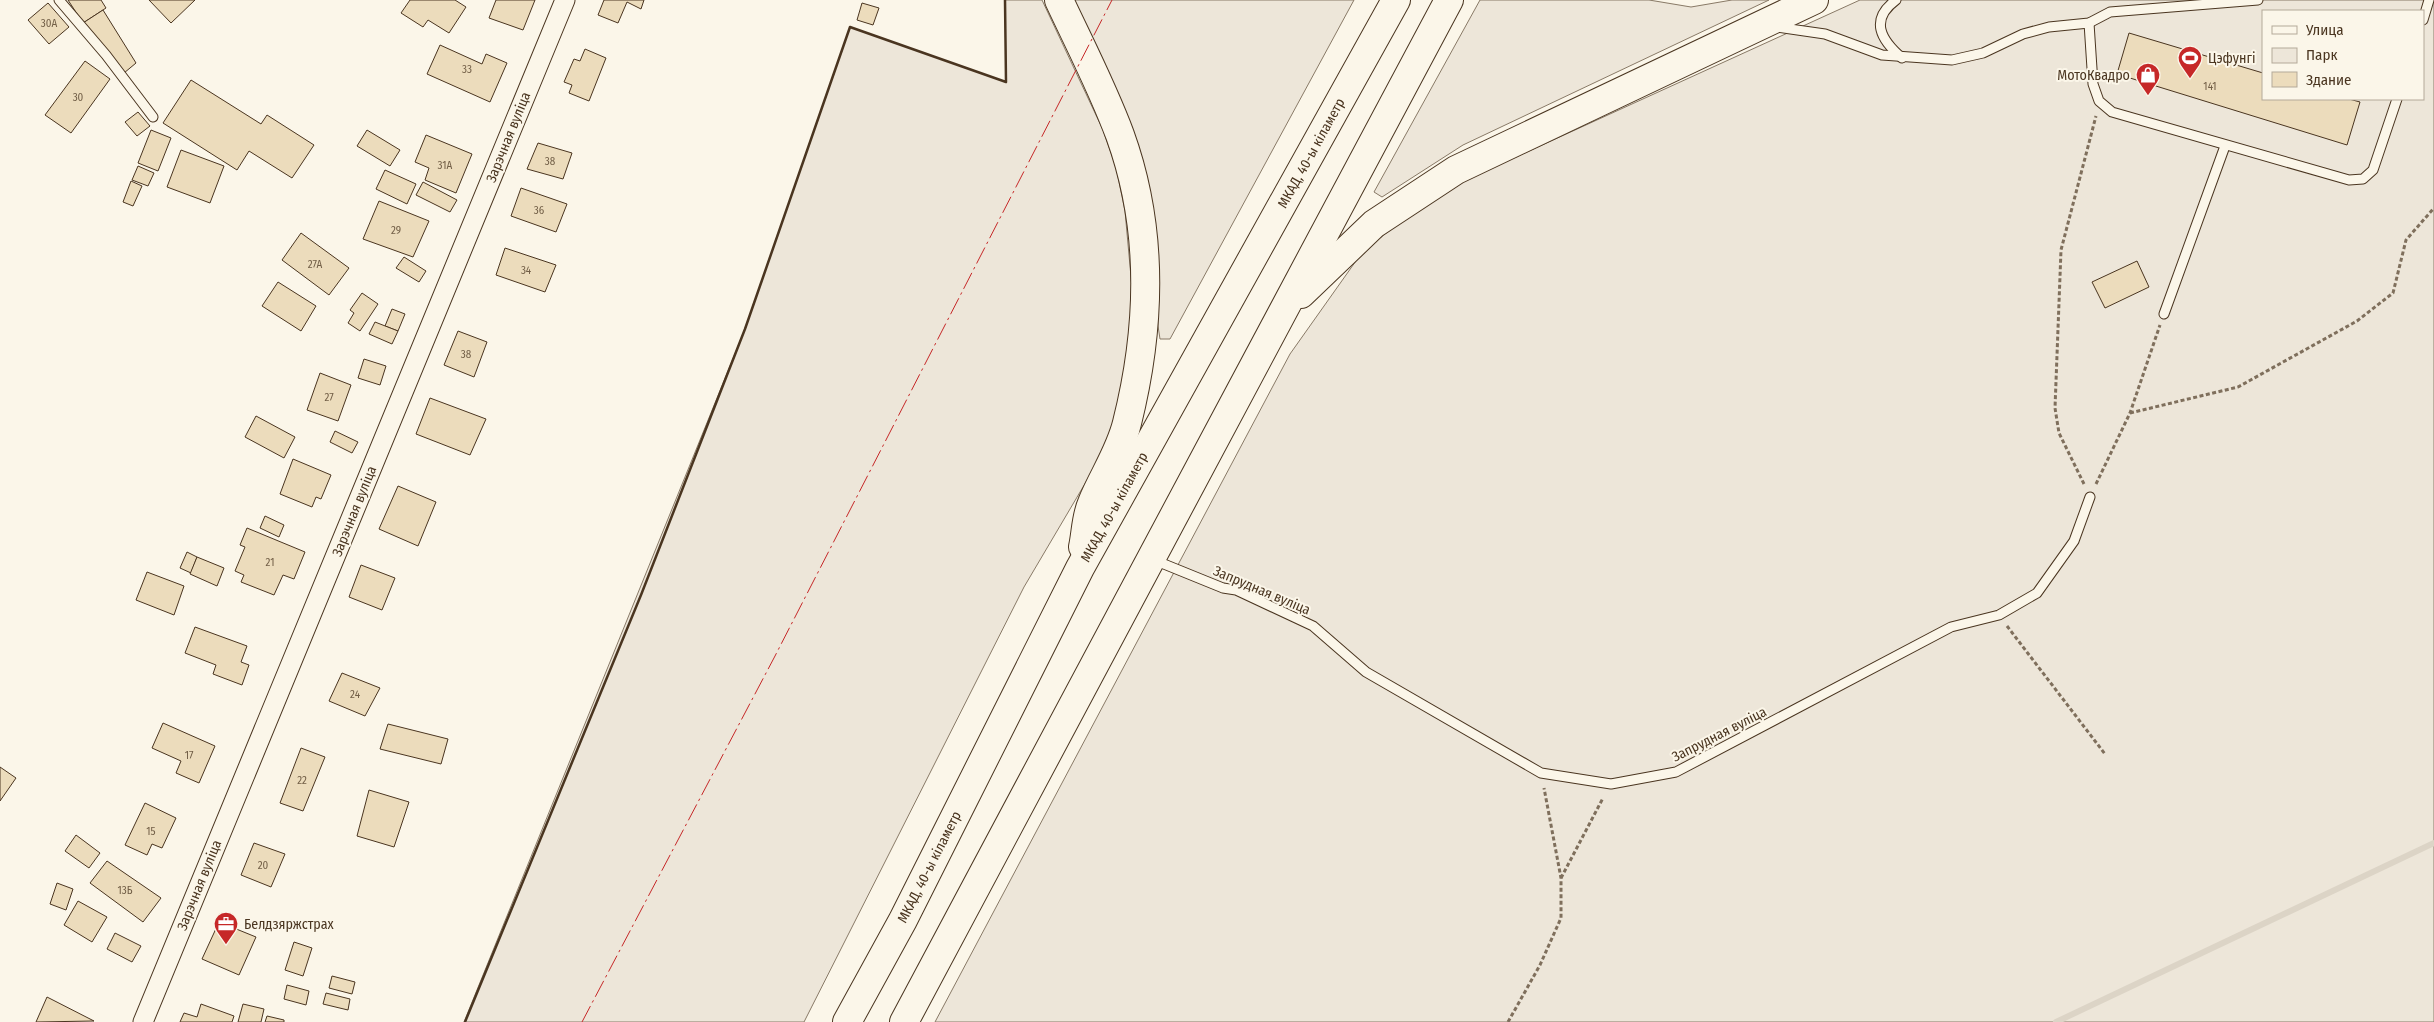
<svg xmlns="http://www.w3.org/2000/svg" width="2434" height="1022" font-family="'Fira Sans Condensed',sans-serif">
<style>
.green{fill:#ede6d9;stroke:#887966;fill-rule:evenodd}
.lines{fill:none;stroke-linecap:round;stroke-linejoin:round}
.stream{stroke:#dcd4c6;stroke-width:6}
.building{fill:#ecdcbc;stroke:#4a3520}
.lane-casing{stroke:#4a3520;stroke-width:11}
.street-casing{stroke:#4a3520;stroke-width:21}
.highway-casing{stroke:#4a3520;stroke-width:30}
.path{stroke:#7f6f5c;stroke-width:3;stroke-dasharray:4 2.5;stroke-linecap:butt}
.lane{stroke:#fbf6e9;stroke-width:9}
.street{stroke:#fbf6e9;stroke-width:19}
.highway{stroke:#fbf6e9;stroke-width:28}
.wall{stroke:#4a3520;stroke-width:2.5}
.power{stroke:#c62828;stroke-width:1;stroke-dasharray:18 4 2.5 4;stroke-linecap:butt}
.labels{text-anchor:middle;stroke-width:4;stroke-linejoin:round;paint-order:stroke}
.number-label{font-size:11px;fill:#725f47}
.poi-label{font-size:14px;fill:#4a3520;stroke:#fbf6e9;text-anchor:start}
.street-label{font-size:14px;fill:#4a3520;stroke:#fbf6e9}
</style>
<rect width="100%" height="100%" fill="#fbf6e9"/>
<!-- green -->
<g class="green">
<polygon points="1005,0 1042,0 1103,130 1116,167 1125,211 1133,299 1132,342 1105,461 1096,465 1024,587 804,1022 464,1022 745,329 850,27 1006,82"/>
<polygon points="1072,0 1354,0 1170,339 1160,339 1158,326 1157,243 1152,202"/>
<polygon points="1480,0 1649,0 1691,7 1732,0 1769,0 1463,145 1382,197 1374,192"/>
<path d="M1860 0H2434V1022H935L1290 354 1363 251 1439 192ZM2263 11H2423V99H2263Z"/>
</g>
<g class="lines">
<!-- stream -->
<polyline class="stream" points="2056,1022 2434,843"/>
</g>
<!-- building -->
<g class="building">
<polygon points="68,0 101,0 106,8 83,23"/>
<polygon points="149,0 195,0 171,23"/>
<polygon points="410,0 455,0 466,7 449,33 428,20 423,27 401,13"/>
<polygon points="496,0 535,0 523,30 489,18"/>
<polygon points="604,0 644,0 641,9 627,2 618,23 598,15"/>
<polygon points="48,3 69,27 49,44 28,20"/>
<polygon points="862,3 879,8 873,25 857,20"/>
<polygon points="103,10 136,63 124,73 83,23"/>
<polygon points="2129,33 2263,73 2263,99 2349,99 2360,102 2347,145 2117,74"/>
<polygon points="440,45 482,64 486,54 507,63 490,102 427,74"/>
<polygon points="585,49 606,58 589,101 569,93 572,85 564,82 574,59 580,61"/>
<polygon points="85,61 110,79 71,133 45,115"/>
<polygon points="191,80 261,124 267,115 314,145 292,178 249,151 237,170 163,123"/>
<polygon points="138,112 150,126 137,136 125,122"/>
<polygon points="151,130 171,138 158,171 138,163"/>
<polygon points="367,130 400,150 390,166 357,146"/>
<polygon points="426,135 472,154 456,193 425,180 429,168 415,162"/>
<polygon points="538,143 572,153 563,179 527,169"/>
<polygon points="181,150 224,166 210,203 167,187"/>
<polygon points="138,166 154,173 148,186 132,180"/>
<polygon points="385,170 416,184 407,204 376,189"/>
<polygon points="131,181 142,186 133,206 123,202"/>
<polygon points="423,182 457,200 450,212 416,195"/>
<polygon points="521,188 567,204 556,232 511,216"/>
<polygon points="379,201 429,221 413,257 363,239"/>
<polygon points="301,233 349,268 329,295 282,260"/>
<polygon points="505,248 556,265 545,292 496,275"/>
<polygon points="404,257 426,271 419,282 396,268"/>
<polygon points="2137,261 2149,287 2105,308 2092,282"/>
<polygon points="278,282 316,306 301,331 262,306"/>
<polygon points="362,293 378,304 360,331 348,323 354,313 350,310"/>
<polygon points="392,309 405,314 398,331 385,326"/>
<polygon points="375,322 398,331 392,344 369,334"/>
<polygon points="458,331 487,342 474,377 444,365"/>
<polygon points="364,359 386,366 380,385 358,378"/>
<polygon points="320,373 351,385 338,421 307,410"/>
<polygon points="430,398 486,419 470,455 416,434"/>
<polygon points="256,416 295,437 284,458 245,437"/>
<polygon points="335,431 358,442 352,453 330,442"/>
<polygon points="293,459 331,475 321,499 316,497 312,507 280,494"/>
<polygon points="398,486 436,502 418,546 379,529"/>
<polygon points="265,516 284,525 279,537 260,528"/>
<polygon points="247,528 305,552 294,579 283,575 274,595 241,582 244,575 235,571 245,547 240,545"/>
<polygon points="187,552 197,557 191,573 180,568"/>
<polygon points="197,557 224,568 217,586 190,574"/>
<polygon points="361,565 395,578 382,610 349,597"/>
<polygon points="147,572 184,586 174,615 136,600"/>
<polygon points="195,627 247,646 241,662 249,665 242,685 213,674 216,665 185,653"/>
<polygon points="342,673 380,688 365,716 329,701"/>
<polygon points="163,723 215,746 199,783 176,773 181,761 152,748"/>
<polygon points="388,724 448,739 441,764 380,749"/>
<polygon points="301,748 325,757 303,811 280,803"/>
<polygon points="0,767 16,778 0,801"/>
<polygon points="369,790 409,802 394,847 357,836"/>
<polygon points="145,803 176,818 162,848 152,844 147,855 125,845"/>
<polygon points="76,835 100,853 89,868 65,851"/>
<polygon points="254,843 285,854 271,887 241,875"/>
<polygon points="107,861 161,898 143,922 90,883"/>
<polygon points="57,883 73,889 66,910 50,904"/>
<polygon points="78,901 107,917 92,942 64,925"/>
<polygon points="219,922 256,937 239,975 202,959"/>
<polygon points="115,933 141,946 132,962 107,949"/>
<polygon points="294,942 312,948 303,976 285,970"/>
<polygon points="332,976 355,982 352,994 329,988"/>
<polygon points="287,985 309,991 306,1005 284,999"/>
<polygon points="326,993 350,999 348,1010 323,1004"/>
<polygon points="47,997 94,1021 36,1022"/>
<polygon points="201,1004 234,1016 232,1022 180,1022 184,1013 197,1017"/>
<polygon points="243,1004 264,1009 261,1022 238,1022"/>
<polygon points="267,1016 284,1020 284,1022 265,1022"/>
</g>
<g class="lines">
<defs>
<g id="lane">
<polyline points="59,0 106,55 153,117"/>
<path d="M1896 0C1869 20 1881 40 1902 58"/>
<polyline points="2423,20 2429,0"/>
<polyline points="2089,23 2093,84 2099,101 2112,112 2349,180 2363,179 2373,170 2397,99"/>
<polyline points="1776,27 1825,34 1882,55 1952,60 1983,53 2023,34 2049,27 2089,23 2110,12 2258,0"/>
<polyline points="2164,314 2225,146"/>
<polyline points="1154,560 1223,588 1236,590 1313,626 1366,672 1541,773 1611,784 1676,772 1951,627 1999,615 2037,593 2074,541 2090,497"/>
</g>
<polyline id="street" points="143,1022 565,0"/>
<g id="highway">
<path d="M1059 0C1080 45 1103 89 1120 135 1154 229 1151 327 1127 423 1120 452 1103 476 1092 503 1086 516 1086 533 1083 547"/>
<polyline points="1301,294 1374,224 1456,170 1814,0"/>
<polyline points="847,1022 903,920 1080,568 1396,0"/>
<polyline points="904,1022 1449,0"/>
</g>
</defs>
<!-- lane casing -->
<use href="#lane" class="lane-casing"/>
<!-- street casing -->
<use href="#street" class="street-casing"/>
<!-- highway casing -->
<use href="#highway" class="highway-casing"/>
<!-- path -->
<g class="path">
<polyline points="2130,413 2238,387 2357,321 2393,293 2406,240 2434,208"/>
<polyline points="2084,484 2059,433 2055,408 2061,250 2096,116"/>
<polyline points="2096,484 2130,413 2160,325"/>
<polyline points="2007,626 2105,754"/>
<polyline points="1561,878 1603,798"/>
<polyline points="1508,1022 1540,965 1561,918 1561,878 1544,788"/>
</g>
<!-- lane -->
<use href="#lane" class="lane"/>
<!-- street -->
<use href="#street" class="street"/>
<!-- highway -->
<use href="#highway" class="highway"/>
<!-- wall -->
<polyline class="wall" points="465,1022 641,595 745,329 850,27 1006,82 1005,0"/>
<!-- power -->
<polyline class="power" points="582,1022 775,656 1112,0"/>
</g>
<!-- icons -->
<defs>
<symbol id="stadium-pin" viewBox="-11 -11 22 30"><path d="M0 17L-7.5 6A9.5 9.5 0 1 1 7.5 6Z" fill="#c62828" stroke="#fbf6e9"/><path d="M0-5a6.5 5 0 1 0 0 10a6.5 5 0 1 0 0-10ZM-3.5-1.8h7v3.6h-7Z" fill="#fff"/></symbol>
<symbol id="shop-pin" viewBox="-11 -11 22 30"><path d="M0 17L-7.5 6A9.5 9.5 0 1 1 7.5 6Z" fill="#c62828" stroke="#fbf6e9"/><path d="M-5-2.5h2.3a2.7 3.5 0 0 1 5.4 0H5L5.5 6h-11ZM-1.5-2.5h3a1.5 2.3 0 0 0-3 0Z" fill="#fff"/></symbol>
<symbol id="office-pin" viewBox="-11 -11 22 30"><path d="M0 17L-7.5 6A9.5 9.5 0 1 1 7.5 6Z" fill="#c62828" stroke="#fbf6e9"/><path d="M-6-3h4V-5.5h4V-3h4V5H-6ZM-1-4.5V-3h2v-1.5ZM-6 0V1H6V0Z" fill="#fff"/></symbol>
</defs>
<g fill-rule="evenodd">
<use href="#stadium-pin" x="2176" y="44" width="28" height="38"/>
<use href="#shop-pin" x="2134" y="61" width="28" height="38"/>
<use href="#office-pin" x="212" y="910" width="28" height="38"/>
</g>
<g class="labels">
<!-- number labels -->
<g class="number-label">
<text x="49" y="27">30А</text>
<text x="467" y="73">33</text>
<text x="2210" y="90">141</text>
<text x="78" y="101">30</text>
<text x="550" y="165">38</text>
<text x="445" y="169">31А</text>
<text x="539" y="214">36</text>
<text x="396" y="234">29</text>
<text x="315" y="268">27А</text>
<text x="526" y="274">34</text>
<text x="466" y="358">38</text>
<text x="329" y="401">27</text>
<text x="270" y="566">21</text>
<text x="355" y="698">24</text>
<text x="189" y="759">17</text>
<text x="302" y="784">22</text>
<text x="151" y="835">15</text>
<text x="263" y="869">20</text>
<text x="125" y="894">13Б</text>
</g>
<!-- poi labels -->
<g class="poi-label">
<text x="2208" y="63">Цэфунгі</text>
<text x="2130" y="80" text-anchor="end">МотоКвадро</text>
<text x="244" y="929">Белдзяржстрах</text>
</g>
<!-- street labels -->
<g class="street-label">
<text transform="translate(508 137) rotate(-68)" y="5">Зарэчная вуліца</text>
<text transform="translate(1311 153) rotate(-61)" y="5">МКАД, 40-ы кіламетр</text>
<text transform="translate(1114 507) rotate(-61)" y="5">МКАД, 40-ы кіламетр</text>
<text transform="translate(354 511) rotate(-68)" y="5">Зарэчная вуліца</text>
<text transform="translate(1262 590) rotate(23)" y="5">Запрудная вуліца</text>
<text transform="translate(1719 734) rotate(-27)" y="5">Запрудная вуліца</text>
<text transform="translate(929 867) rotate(-63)" y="5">МКАД, 40-ы кіламетр</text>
<text transform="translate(199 885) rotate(-68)" y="5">Зарэчная вуліца</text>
</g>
</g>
<!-- legend -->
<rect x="2262" y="10" width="162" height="90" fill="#fbf6e9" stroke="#b4a999"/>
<rect x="2272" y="26" width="25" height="8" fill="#fbf6e9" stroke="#b4a999"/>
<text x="2306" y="35" font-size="15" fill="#4a3520">Улица</text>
<rect x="2272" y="48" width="25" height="15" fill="#ede6d9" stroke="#b4a999"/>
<text x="2306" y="60" font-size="15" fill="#4a3520">Парк</text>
<rect x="2272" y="72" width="25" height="15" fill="#ecdcbc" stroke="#b4a999"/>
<text x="2306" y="85" font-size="15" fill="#4a3520">Здание</text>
</svg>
